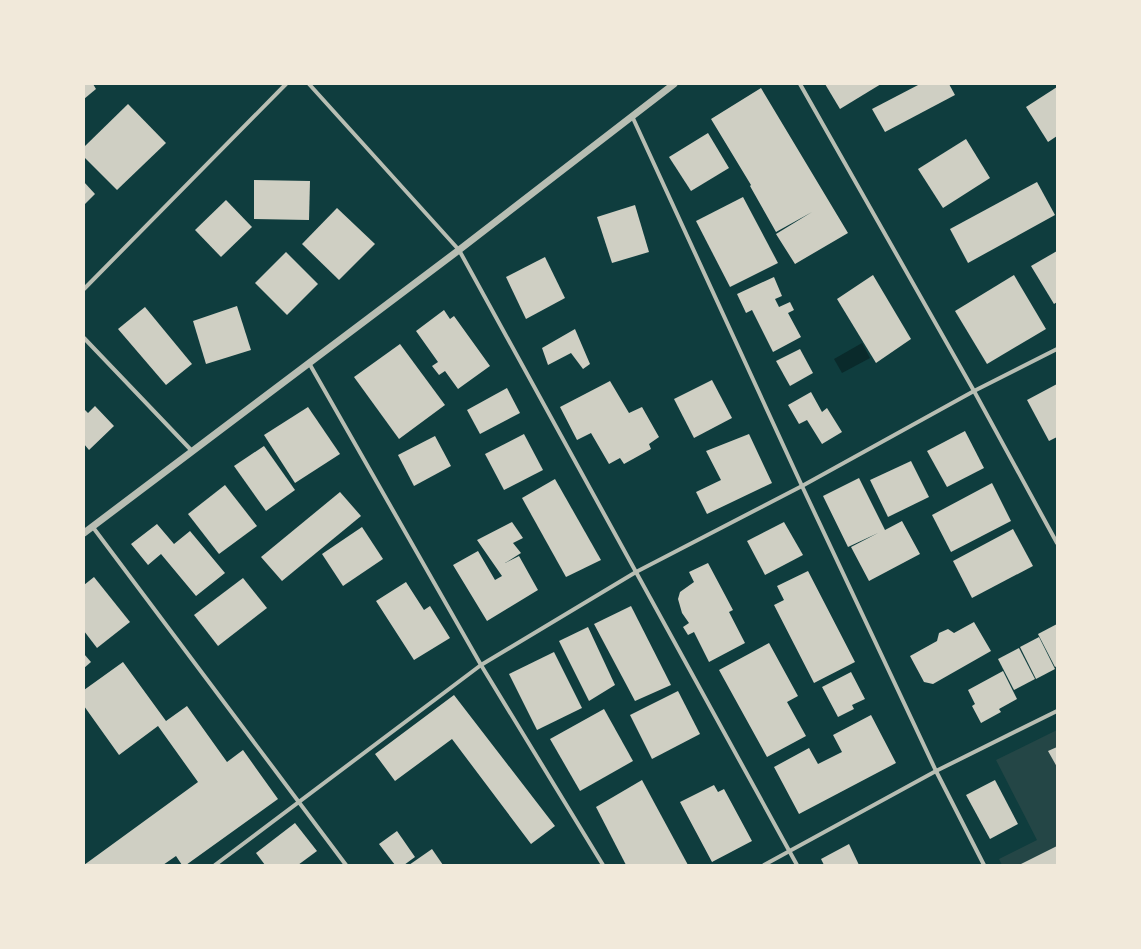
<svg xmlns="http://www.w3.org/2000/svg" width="1141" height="949" font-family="'Noto Sans',sans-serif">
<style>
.green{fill:#244646}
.water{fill:#0a2a2b}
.building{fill:#cfcfc3}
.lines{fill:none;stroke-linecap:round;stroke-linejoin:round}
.minor{stroke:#b8beb3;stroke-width:4}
.tertiary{stroke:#b8beb3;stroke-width:7}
</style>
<rect width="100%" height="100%" fill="#0f3d3e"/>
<!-- green -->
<polygon class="green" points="1057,730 1057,865 1002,865 999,859 1037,840 996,760"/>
<!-- water -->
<polygon class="water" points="862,343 870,358 842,373 834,359"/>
<!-- building -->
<g class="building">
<polygon points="84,84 93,84 96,89 84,99"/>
<polygon points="825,84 881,84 840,109"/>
<polygon points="920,84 949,84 955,95 885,132 872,109"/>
<polygon points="1057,87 1057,136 1048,142 1026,107"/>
<polygon points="761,88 848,233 795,264 776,234 812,212 776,232 750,186 751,185 711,119"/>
<polygon points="128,104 166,143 117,190 84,157 84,147"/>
<polygon points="708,133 729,168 691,191 669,157"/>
<polygon points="966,139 990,178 943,208 918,169"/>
<polygon points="254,180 310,181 309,220 254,219"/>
<polygon points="84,182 95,194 84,205"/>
<polygon points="1037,182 1055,215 968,263 950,229"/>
<polygon points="743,197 778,263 730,287 696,221"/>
<polygon points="226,200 252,227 221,257 195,230"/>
<polygon points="635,205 649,252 612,263 597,217"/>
<polygon points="337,208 375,244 339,280 302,244"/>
<polygon points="1057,251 1057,302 1054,304 1031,266"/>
<polygon points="286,252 318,284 287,315 255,283"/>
<polygon points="545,257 565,298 526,319 506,277"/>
<polygon points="873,275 911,339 876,363 837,299"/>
<polygon points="1014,275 1046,329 987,364 955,311"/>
<polygon points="774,277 782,296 775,299 779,307 790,302 794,310 788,313 801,337 773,352 752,310 746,313 737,294"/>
<polygon points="237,306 251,350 206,364 193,321"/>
<polygon points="145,307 192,364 166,385 118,329"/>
<polygon points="444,310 450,319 454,316 490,366 458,389 445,371 439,375 432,366 438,362 416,331"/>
<polygon points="575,329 590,364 583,369 571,353 548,365 542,348"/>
<polygon points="400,344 445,405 399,439 354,377"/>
<polygon points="800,349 813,373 790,386 776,361"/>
<polygon points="712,380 732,418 694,438 674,399"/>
<polygon points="610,381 629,413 642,407 659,437 649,444 651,449 624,464 620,458 609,464 591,433 577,440 560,407"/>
<polygon points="1057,384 1057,437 1049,441 1027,400"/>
<polygon points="507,388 520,413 480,434 467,410"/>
<polygon points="811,392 822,412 827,408 842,432 822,444 807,420 799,424 788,405"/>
<polygon points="95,406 114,426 89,450 84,444 84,409 88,413"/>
<polygon points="308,407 340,454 295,483 264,435"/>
<polygon points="965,431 984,468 947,487 927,451"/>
<polygon points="524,434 543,470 504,490 485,454"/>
<polygon points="749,434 772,483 707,514 696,492 721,480 706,451"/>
<polygon points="435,436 451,466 414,486 398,455"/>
<polygon points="264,446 295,490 266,511 234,466"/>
<polygon points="911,461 929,497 888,517 870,480"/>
<polygon points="859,478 885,530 902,521 920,554 869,581 851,547 878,533 848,547 823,496"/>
<polygon points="555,479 601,560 566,577 522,498"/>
<polygon points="992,483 1011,521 951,552 932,515"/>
<polygon points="225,485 257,526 219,554 188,514"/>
<polygon points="340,492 361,516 282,581 261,557"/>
<polygon points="512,522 523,538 513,543 521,553 505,563 519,556 538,590 487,621 453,565 478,551 495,580 502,576 477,540"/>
<polygon points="784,522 803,555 765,575 747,541"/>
<polygon points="157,524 174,544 190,531 225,573 196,596 161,554 148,565 131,544"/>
<polygon points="362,527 383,559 343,586 322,554"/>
<polygon points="1013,529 1033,566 972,598 953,561"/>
<polygon points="708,563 733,610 729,612 745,643 709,662 694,632 688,635 683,627 689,623 682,613 678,599 680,592 694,582 689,572"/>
<polygon points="808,571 855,662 814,683 774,605 784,600 777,586"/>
<polygon points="94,577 130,622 97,648 84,631 84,585"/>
<polygon points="243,578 267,608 218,646 194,615"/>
<polygon points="406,582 424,610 430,606 450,638 414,660 376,601"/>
<polygon points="631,606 671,685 635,701 594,624"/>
<polygon points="974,622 991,651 933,684 924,682 910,656 937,641 939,633 948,629 954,633"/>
<polygon points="1057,624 1057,666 1055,667 1038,634"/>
<polygon points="588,627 615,685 589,701 559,641"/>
<polygon points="1039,637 1055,669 1036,679 1020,647"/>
<polygon points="769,643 798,696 787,702 806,736 767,757 719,670"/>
<polygon points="1019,648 1035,679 1014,690 998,659"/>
<polygon points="554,652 582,708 537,730 509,674"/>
<polygon points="84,654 91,662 84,668"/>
<polygon points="123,662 166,721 187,706 227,762 243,750 278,799 186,865 182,865 176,856 163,865 84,865 198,782 158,726 119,755 84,706 84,690"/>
<polygon points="1003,671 1017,699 999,709 1001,712 981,723 972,706 975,704 968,690"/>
<polygon points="851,672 865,699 852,705 854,709 838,717 822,687"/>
<polygon points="678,691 700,734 652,759 630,715"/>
<polygon points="454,695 555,826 531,844 452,739 395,781 375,754"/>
<polygon points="604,709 633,761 580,791 550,739"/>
<polygon points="871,715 896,763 799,814 774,767 809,748 818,764 842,752 833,735"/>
<polygon points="1057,747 1057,767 1048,751"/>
<polygon points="642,780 688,865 626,865 596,807"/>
<polygon points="995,780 1018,824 990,839 966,795"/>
<polygon points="714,785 718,792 724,789 752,841 712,862 680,802"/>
<polygon points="295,823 317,851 298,865 265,865 256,853"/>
<polygon points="397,831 415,857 404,865 395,865 379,844"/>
<polygon points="849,844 859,865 824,865 821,859"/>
<polygon points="1057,846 1057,865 1019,865"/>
<polygon points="432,849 443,865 409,865"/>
</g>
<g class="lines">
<!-- minor -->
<g class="minor">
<polyline points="309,84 459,250 797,865"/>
<polyline points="800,84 974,391 1057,543"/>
<polyline points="632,116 802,486 936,771 984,865"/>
<polyline points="84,289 286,84"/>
<polyline points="84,338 192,451"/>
<polyline points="309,363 481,665 603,865"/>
<polyline points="92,526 346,865"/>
<polyline points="215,865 481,665 636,572 802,486 974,391 1057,349"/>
<polyline points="764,865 936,771 1057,711"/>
</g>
<!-- tertiary -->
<polyline class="tertiary" points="84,533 459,250 674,84"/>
</g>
<!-- border -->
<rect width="1141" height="949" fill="none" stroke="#f1e9da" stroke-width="170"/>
</svg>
